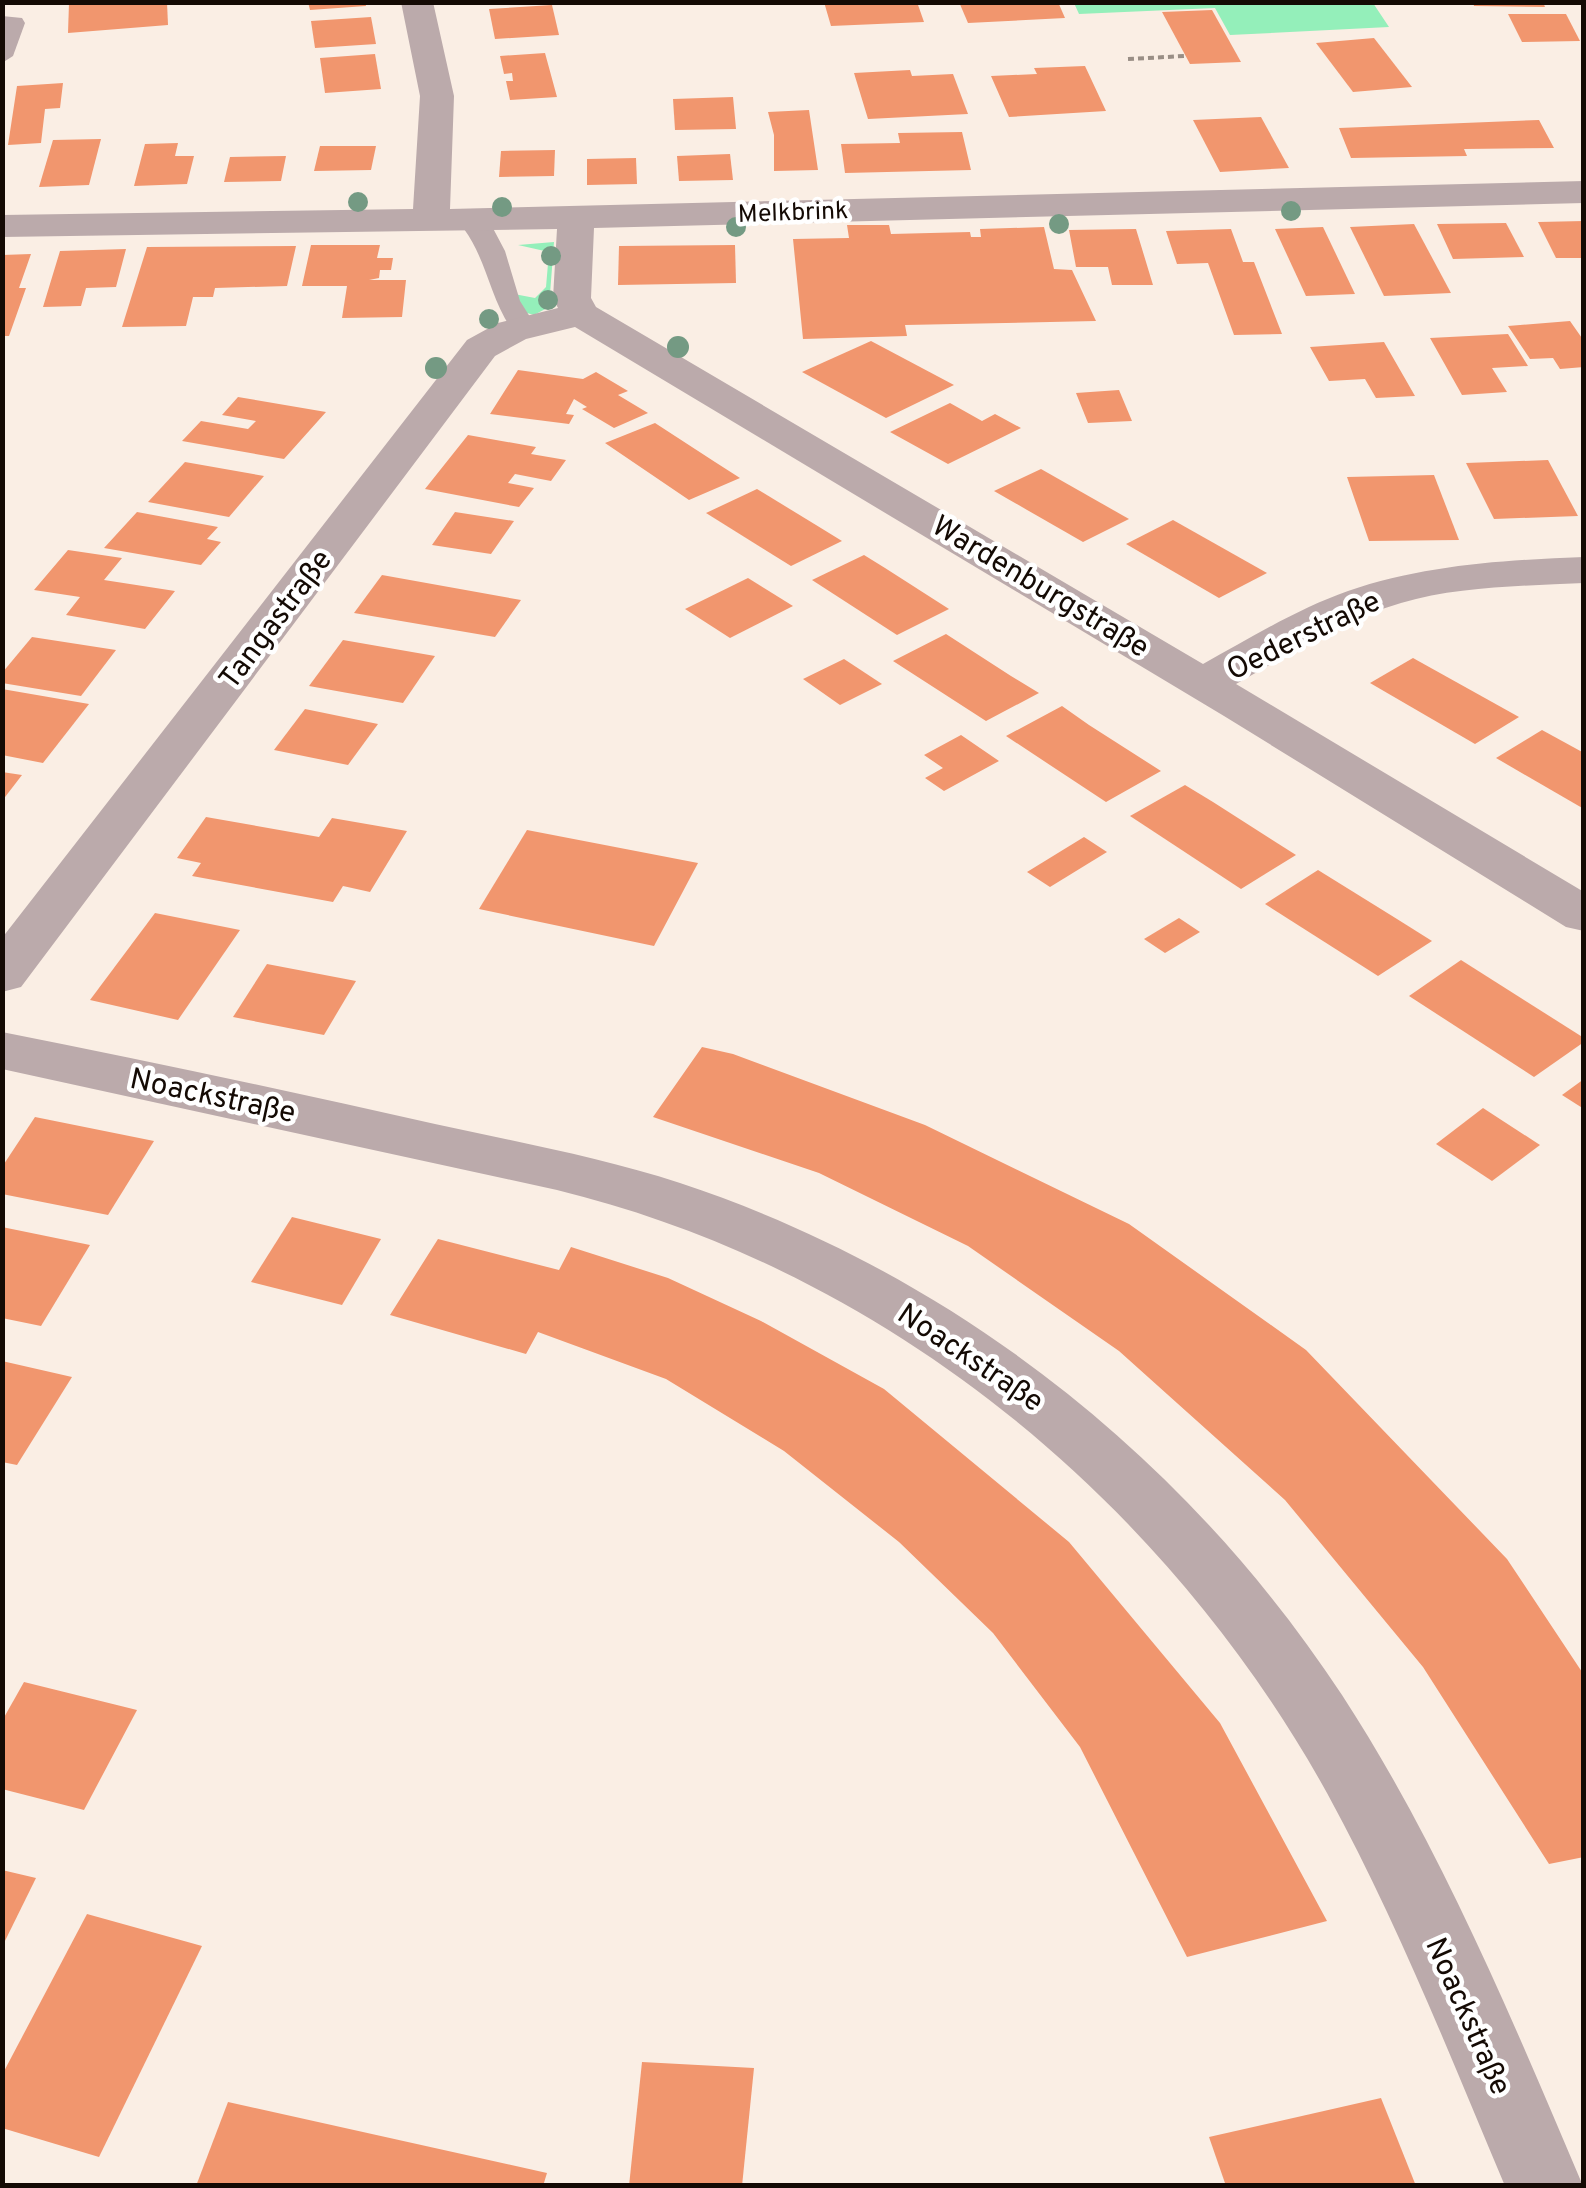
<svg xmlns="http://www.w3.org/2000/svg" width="1586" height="2188" font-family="Overpass,sans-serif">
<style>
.green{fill:#94efba}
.building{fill:#f1966e}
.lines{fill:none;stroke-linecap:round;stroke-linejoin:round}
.path{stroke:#998e85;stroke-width:4;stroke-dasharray:6 4;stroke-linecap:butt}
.service{fill:#bbaaab;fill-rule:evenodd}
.minor{fill:#bbaaab;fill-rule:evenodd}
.tree{fill:#749a83}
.labels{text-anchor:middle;stroke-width:9;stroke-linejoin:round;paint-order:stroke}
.far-street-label{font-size:25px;fill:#140a04;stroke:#fff}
.street-label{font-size:30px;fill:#140a04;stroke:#fff}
</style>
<rect width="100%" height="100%" fill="#faeee4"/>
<!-- green -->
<g class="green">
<polygon points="1074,3 1373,3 1389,27 1230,35 1215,8 1079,14"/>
<polygon points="554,242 549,307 534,315 527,313 514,294 535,298 546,287 549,252 518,245"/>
</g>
<!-- building -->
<g class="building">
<polygon points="167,2 168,25 68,33 69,3"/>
<polygon points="308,2 365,2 366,6 310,10"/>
<polygon points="824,2 917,2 924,22 831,26"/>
<polygon points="959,2 1058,2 1065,18 968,23"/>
<polygon points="1473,2 1543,2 1545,7 1474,6"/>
<polygon points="552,5 559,35 495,39 489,9"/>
<polygon points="1212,10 1241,62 1190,64 1162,12"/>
<polygon points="1508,14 1566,14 1580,41 1522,42"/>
<polygon points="371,17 376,44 315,48 311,21"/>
<polygon points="1374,38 1412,87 1353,92 1316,43"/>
<polygon points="545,53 557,97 510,100 506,81 513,81 512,73 504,74 500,56"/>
<polygon points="375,54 381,89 325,93 320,58"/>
<polygon points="1085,66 1106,111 1009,117 991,76 1037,74 1034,68"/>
<polygon points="910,70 912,76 953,74 968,114 868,119 854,73"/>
<polygon points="63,83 60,108 45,109 41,143 8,145 17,86"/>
<polygon points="733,97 736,129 675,130 673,99"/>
<polygon points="809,110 818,170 774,171 774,135 768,112"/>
<polygon points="1261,117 1289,168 1220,172 1193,120"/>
<polygon points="1539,120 1554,148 1464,149 1467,156 1351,158 1339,128"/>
<polygon points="962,132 971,170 845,173 841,144 900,143 898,133"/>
<polygon points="101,139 89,185 39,187 53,140"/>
<polygon points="178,143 175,156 194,156 187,184 134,186 145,144"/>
<polygon points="320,146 376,146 371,170 314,171"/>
<polygon points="555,150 554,176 499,177 501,151"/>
<polygon points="730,154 733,180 679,181 677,156"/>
<polygon points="286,156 281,181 224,182 230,157"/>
<polygon points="636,158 637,184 587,185 587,159"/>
<polygon points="1584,221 1584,258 1556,258 1538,222"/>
<polygon points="1506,223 1524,257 1453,259 1437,224"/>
<polygon points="1414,224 1451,293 1384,296 1350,227"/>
<polygon points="847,225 889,225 891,234 970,232 971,237 981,237 980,229 1044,227 1054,269 1072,270 1096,321 905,325 907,336 803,339 793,239 849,238"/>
<polygon points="1323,227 1355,294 1306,296 1275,229"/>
<polygon points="1136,229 1153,285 1112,285 1108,267 1076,267 1069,230"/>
<polygon points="1231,229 1243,262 1254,262 1282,334 1234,335 1208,263 1177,264 1166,231"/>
<polygon points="311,245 380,245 377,258 393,258 391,270 380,270 379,278 369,280 406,280 402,317 342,318 347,286 302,286"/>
<polygon points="735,245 736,283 618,285 619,246"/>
<polygon points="296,246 287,286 215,288 213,297 193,297 186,326 122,327 147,247"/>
<polygon points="126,249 116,287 86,288 81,306 43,307 60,251"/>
<polygon points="31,254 19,288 26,288 9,336 2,336 2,255"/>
<polygon points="1570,321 1584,341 1584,367 1560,369 1553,358 1530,359 1508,326"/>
<polygon points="1508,334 1528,366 1492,368 1507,392 1462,395 1430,338"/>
<polygon points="871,341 954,385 886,418 802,372"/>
<polygon points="1384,342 1415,396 1376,398 1365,379 1329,381 1310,347"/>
<polygon points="518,370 583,379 596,372 628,391 618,395 648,413 614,428 582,409 587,407 574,399 566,414 574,415 569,424 490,414"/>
<polygon points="1119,390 1132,421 1088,423 1076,393"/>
<polygon points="238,397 326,412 284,459 182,441 201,421 248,429 256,421 222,415"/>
<polygon points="950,403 982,421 995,414 1021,428 948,464 890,432"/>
<polygon points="655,423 715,462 740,478 689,500 605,443"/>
<polygon points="468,435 536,447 531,454 566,460 551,481 515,474 508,483 534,488 519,507 425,489"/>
<polygon points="1548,460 1578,516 1494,519 1466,463"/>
<polygon points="185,462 264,476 229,517 148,502"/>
<polygon points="1041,469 1129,519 1083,542 994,491"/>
<polygon points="1434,475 1459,540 1369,541 1347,477"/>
<polygon points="757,489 816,525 842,541 791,566 706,513"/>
<polygon points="137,512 218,527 207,539 221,542 201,565 104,548"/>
<polygon points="455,512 514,521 491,554 432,545"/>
<polygon points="1173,520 1267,573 1219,598 1126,544"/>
<polygon points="68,550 122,558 104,580 175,591 145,629 66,615 80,597 34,590"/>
<polygon points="864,555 885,568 949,609 897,635 812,580"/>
<polygon points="382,575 521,600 495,637 354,613"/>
<polygon points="748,578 793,606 730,638 685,609"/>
<polygon points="946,634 1011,676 1039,693 986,721 893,661"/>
<polygon points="32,637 116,650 81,696 2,683 2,673"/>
<polygon points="343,640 435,656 403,703 309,686"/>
<polygon points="1413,658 1519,717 1475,744 1370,683"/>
<polygon points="844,659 882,684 840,705 803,679"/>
<polygon points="2,689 89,704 43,763 2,755"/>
<polygon points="1062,706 1089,725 1161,771 1106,802 1006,736"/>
<polygon points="305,709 378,724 348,765 274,750"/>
<polygon points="1542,730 1584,753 1584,809 1496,758"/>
<polygon points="961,735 999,761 944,791 925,778 943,768 924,755"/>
<polygon points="2,772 22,775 2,801"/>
<polygon points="1185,785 1213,802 1296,855 1241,889 1130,816"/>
<polygon points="206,817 319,837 332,818 407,831 370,892 343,886 333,902 192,876 201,863 177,858"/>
<polygon points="527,830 698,863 654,946 479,909"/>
<polygon points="1084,837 1107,852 1050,887 1027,872"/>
<polygon points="1318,870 1397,919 1432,941 1378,976 1265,904"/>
<polygon points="155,913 240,930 178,1020 90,1000"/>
<polygon points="1179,918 1200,932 1165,953 1144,939"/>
<polygon points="1461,960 1584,1038 1584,1042 1534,1077 1409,996"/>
<polygon points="267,964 356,981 324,1035 233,1017"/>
<polygon points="702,1047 733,1054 925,1125 1129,1224 1306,1350 1507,1559 1584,1675 1584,1857 1549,1864 1423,1667 1285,1500 1119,1351 968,1246 819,1173 653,1117"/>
<polygon points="1584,1079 1584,1109 1562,1095"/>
<polygon points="1483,1108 1540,1145 1492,1181 1436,1144"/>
<polygon points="35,1117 154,1141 108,1215 2,1194 2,1167"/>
<polygon points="292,1217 381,1239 342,1305 251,1282"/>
<polygon points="2,1227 90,1245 41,1326 2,1318"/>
<polygon points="438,1239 559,1270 571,1247 668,1278 761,1321 884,1389 1069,1542 1220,1723 1327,1921 1187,1957 1080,1747 993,1633 899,1542 784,1451 666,1379 538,1332 526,1354 390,1315"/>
<polygon points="2,1361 72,1377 17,1465 2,1462"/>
<polygon points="24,1682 137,1710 84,1810 2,1789 2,1721"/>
<polygon points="2,1870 36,1878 2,1947"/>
<polygon points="87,1914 202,1946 99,2157 2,2128 2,2075"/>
<polygon points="642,2062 754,2068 742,2186 629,2186"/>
<polygon points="1381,2098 1416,2186 1226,2186 1209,2137"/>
<polygon points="228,2102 547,2173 543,2186 196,2186"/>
</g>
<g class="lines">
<!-- path -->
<polyline class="path" points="1128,59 1185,56"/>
<!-- service -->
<g class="service">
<polygon points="2,16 22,18 25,23 13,56 2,63"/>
<path d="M477 212 486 215 505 251 520 301 537 328 533 334H515C490 301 488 262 464 229L468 215Z"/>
</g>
<!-- minor -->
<g class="minor">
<path d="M401 2H433L454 96 450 209 1584 181V203L594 228 591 298 596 307 1203 664C1250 638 1297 609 1348 591 1424 565 1504 560 1584 557V583C1523 586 1459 586 1401 603 1342 620 1290 654 1236 684L1584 892V931L1566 927 1224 716 575 327 526 339 495 356 21 987 2 992V938L467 340 498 323 558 308 553 298 557 229 2 237V215L413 209 420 96Z"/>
<path d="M2 1032C147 1061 291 1091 435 1124 517 1142 600 1157 680 1183 952 1273 1185 1456 1342 1695 1441 1847 1512 2019 1583 2186H1505C1449 2053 1396 1919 1327 1793 1164 1499 885 1270 557 1190L2 1069Z"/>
</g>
</g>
<!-- trees -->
<g class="tree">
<circle cx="358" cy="202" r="10"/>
<circle cx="502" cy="207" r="10"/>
<circle cx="1291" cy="211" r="10"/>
<circle cx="1059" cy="224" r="10"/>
<circle cx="736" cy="227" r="10"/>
<circle cx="551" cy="256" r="10"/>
<circle cx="548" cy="300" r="10"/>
<circle cx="489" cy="319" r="10"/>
<circle cx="678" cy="347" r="11"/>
<circle cx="436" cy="368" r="11"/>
</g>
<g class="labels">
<!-- far-street labels -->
<g class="far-street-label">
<text transform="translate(793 211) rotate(-2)" y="9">Melkbrink</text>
</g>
<!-- street labels -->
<g class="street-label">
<text transform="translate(1041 586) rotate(31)" y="10">Wardenburgstraße</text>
<text transform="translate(275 619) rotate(-53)" y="10">Tangastraße</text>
<text transform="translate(1303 635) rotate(-26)" y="10">Oederstraße</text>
<text transform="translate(213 1095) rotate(12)" y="10">Noackstraße</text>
<text transform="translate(971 1357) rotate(34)" y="10">Noackstraße</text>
<text transform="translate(1469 2016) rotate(66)" y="10">Noackstraße</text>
</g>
</g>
<!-- border -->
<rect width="1586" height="2188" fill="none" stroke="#140a04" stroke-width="10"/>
</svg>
